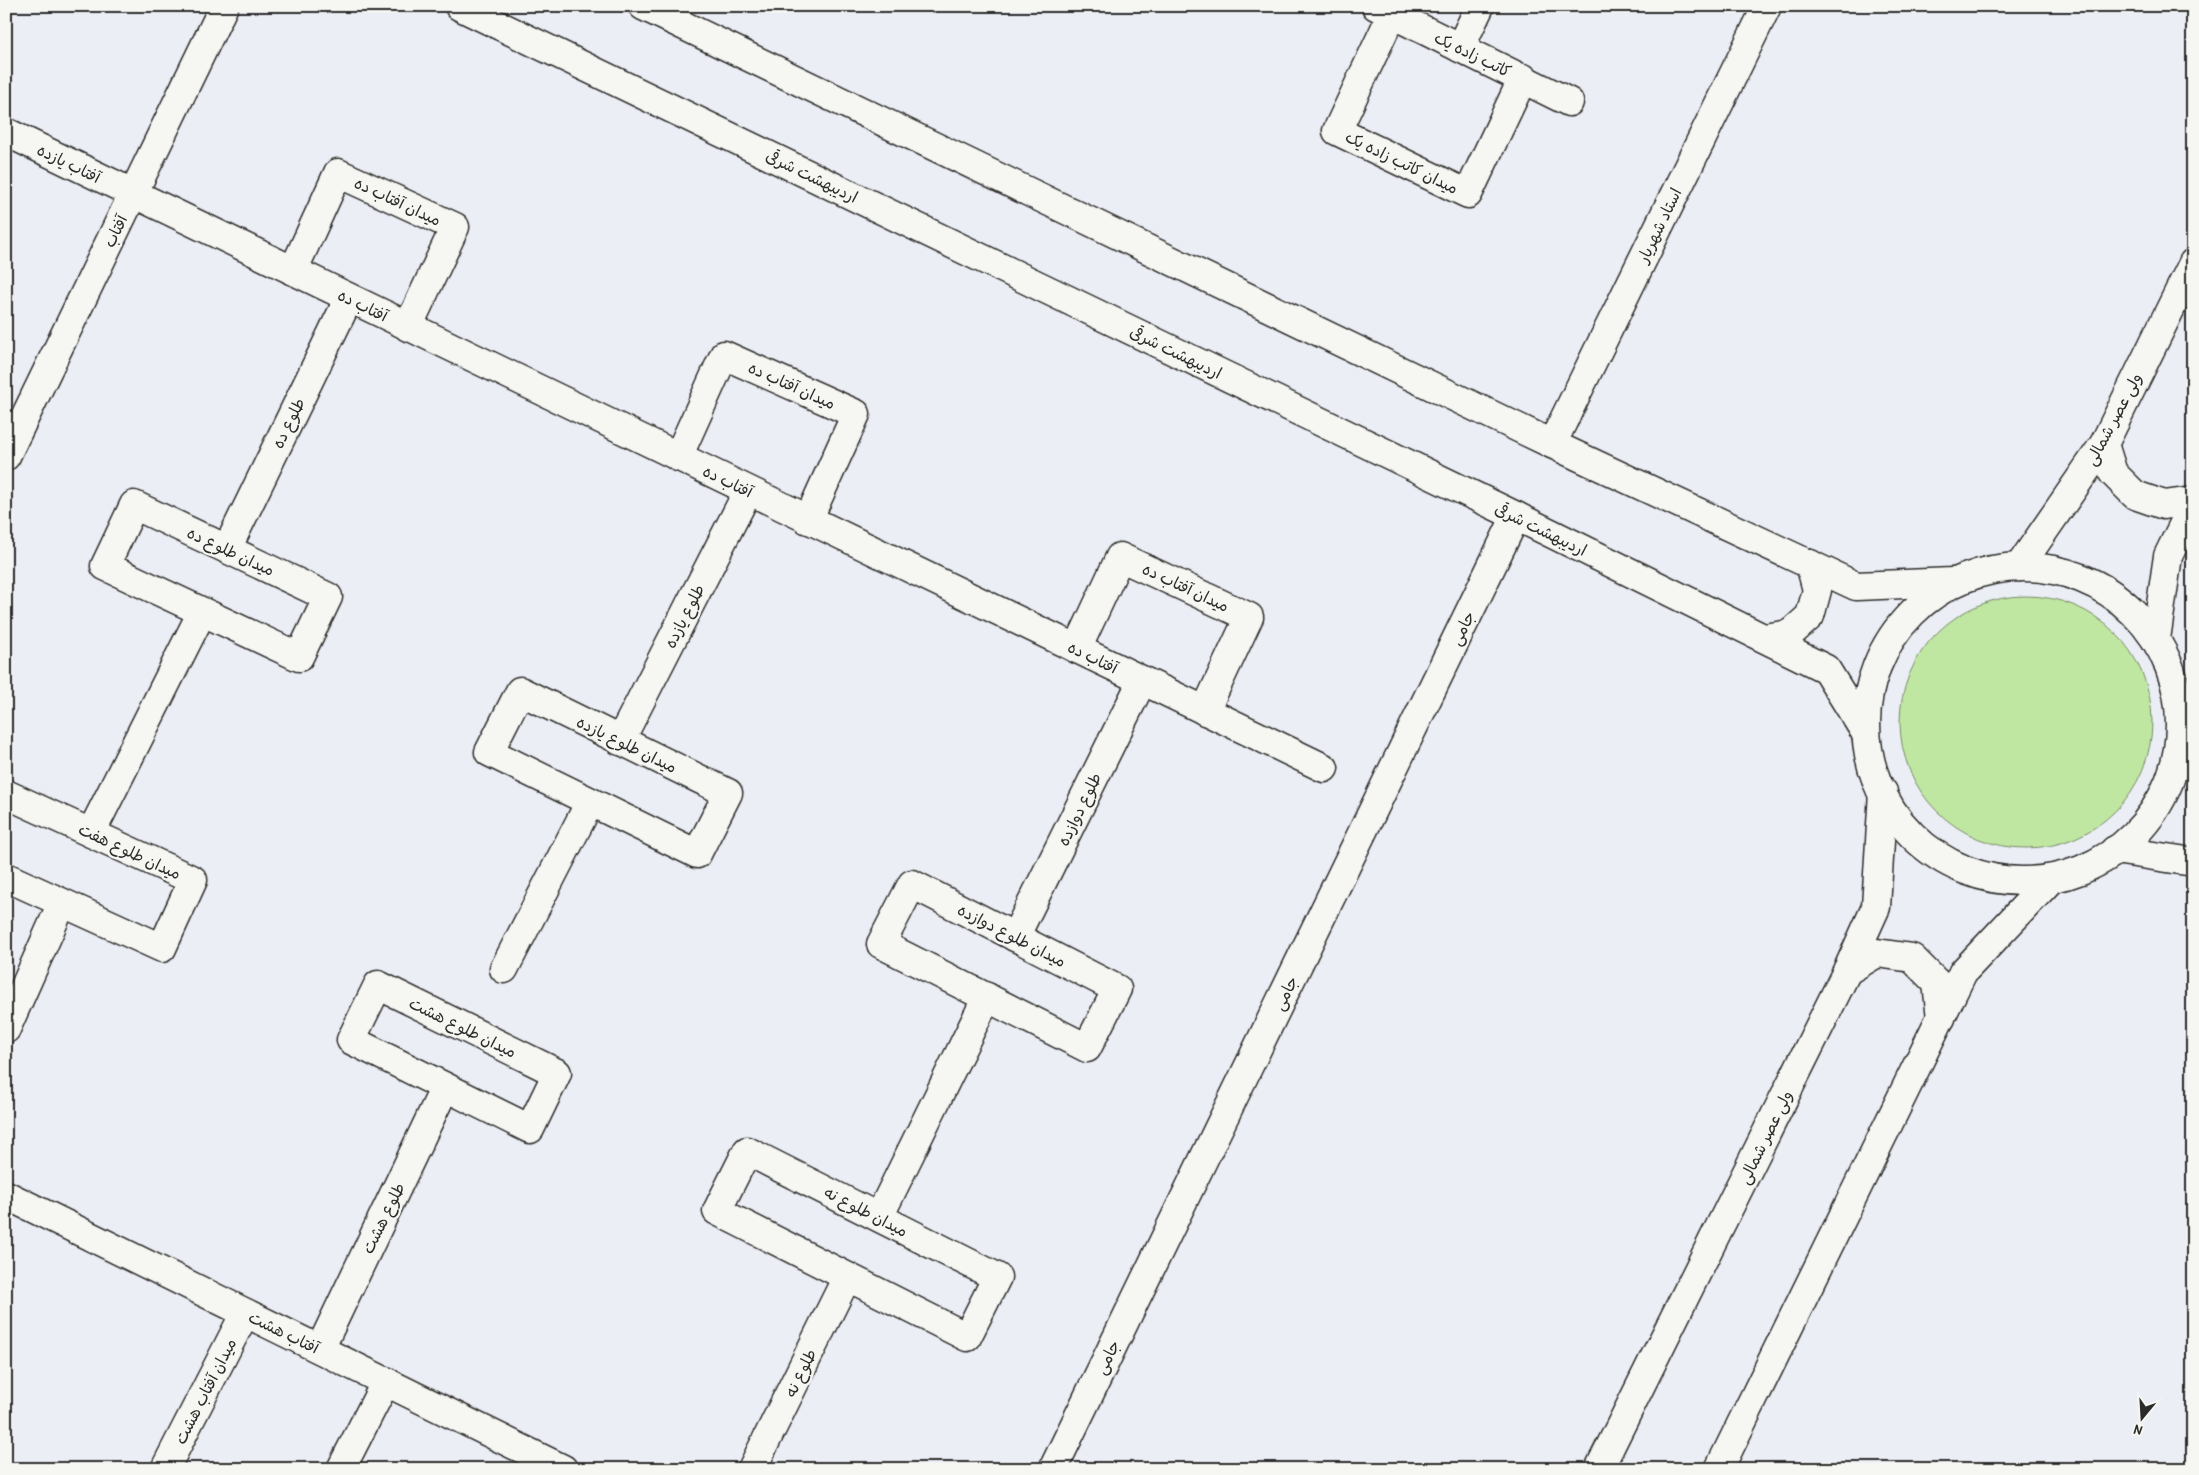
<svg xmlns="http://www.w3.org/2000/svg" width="2199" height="1475" font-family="'Patrick Hand','Playpen Sans Arabic',sans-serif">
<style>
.green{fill:#c0e7a2;stroke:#768966}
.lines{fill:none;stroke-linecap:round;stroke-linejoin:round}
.street-casing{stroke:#2b2b2b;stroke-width:31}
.secondary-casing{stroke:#2b2b2b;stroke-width:31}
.street{stroke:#f6f6f2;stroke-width:28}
.secondary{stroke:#f6f6f2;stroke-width:28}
.labels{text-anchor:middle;stroke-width:4.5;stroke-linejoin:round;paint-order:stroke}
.street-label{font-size:16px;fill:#2b2b2b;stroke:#f6f6f2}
</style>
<rect width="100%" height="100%" fill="#ebeef5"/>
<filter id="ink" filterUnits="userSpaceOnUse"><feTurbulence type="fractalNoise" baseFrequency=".02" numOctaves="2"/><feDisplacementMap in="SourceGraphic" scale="10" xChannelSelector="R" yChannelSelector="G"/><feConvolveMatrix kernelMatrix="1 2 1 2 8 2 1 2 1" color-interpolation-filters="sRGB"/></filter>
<g filter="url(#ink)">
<!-- green -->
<circle class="green" cx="2026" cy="722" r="126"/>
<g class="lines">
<defs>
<g id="street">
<polyline points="1376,6 1569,102"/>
<polyline points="1392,14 1337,131 1468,194 1523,78"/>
<polyline points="1460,48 1480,6"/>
<polyline points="6,132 1324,768"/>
<polyline points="293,271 338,173 455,227 408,327"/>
<polyline points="678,457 724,355 856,414 808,520"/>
<polygon points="134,505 328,597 299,657 105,566"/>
<polyline points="227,549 349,298"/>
<polyline points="1077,649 1120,557 1249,617 1205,711"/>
<polygon points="520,691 728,793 697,854 489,752"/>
<polyline points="620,741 748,491"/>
<polyline points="6,794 193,880 162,948 6,877"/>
<polyline points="91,833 202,612"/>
<polygon points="912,884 1117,989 1087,1048 881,944"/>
<polyline points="1015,937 1142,681"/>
<polyline points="504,969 590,802"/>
<polygon points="378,985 557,1073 530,1129 351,1040"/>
<polyline points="6,1029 62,903"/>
<polygon points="747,1151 997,1277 967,1337 717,1211"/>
<polyline points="6,1195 563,1469"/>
<polyline points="879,1217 987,997"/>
<polyline points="320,1349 445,1087"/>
<polyline points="165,1469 245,1313"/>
<polyline points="341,1469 386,1381"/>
<polyline points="752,1469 847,1277"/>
</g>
<g id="secondary">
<polyline points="459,6 1516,516 1826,669 1865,732"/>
<polyline points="643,6 1552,444 1856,586 1953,582"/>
<polyline points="1552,444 1767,6"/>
<polyline points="2104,444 2113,473 2135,495 2164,505 2193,501"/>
<polyline points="6,456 224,6"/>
<polyline points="2019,567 2104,444 2193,263"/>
<circle cx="2023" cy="724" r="157"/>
<polyline points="1764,638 1790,634 1810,616 1817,590 1810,564"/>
<polyline points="2156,639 2168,556 2193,505"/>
<polyline points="2115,850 2193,862"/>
<polyline points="1847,971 1877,953 1912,958 1937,983 1941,1018"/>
<polyline points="1053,1469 1516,516"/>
<polyline points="1599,1469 1847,971 1876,907 1883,792"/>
<polyline points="1719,1469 1963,972 2051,879"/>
</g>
</defs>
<!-- street casing -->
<use href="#street" class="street-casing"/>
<!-- secondary casing -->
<use href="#secondary" class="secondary-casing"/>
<!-- street -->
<use href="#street" class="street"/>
<!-- secondary -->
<use href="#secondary" class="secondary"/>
</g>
</g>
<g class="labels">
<!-- street labels -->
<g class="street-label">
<text transform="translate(1473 54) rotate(26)" y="6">کاتب زاده یک</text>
<text transform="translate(1402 162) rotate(26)" y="6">میدان کاتب زاده یک</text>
<text transform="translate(69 163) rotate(26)" y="6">آفتاب یازده</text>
<text transform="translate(812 176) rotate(26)" y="6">اردیبهشت شرقی</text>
<text transform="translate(398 201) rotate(25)" y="6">میدان آفتاب ده</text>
<text transform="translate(1659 225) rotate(-64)" y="6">استاد شهریار</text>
<text transform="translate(115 231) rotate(-64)" y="6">آفتاب</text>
<text transform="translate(363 305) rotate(26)" y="6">آفتاب ده</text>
<text transform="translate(1176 352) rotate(26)" y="6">اردیبهشت شرقی</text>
<text transform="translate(792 385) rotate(24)" y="6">میدان آفتاب ده</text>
<text transform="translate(2113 419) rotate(-62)" y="6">ولی عصر شمالی</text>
<text transform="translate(288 423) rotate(-64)" y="6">طلوع ده</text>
<text transform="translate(728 481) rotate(26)" y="6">آفتاب ده</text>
<text transform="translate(1541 529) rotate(26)" y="6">اردیبهشت شرقی</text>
<text transform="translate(231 551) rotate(25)" y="6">میدان طلوع ده</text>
<text transform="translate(1186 587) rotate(25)" y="6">میدان آفتاب ده</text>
<text transform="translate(684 616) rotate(-63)" y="6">طلوع یازده</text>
<text transform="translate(1462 628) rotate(-64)" y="6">جامی</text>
<text transform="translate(1093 657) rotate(26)" y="6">آفتاب ده</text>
<text transform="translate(627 744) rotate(26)" y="6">میدان طلوع یازده</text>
<text transform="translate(1079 809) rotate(-64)" y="6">طلوع دوازده</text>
<text transform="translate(130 851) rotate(25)" y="6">میدان طلوع هفت</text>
<text transform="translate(1012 935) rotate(27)" y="6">میدان طلوع دوازده</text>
<text transform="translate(1285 993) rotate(-64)" y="6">جامی</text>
<text transform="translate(463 1027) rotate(26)" y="6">میدان طلوع هشت</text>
<text transform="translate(1765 1137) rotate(-64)" y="6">ولی عصر شمالی</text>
<text transform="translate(866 1211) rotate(27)" y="6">میدان طلوع نه</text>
<text transform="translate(383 1218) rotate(-64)" y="6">طلوع هشت</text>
<text transform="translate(284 1332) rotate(26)" y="6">آفتاب هشت</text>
<text transform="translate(1107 1357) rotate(-64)" y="6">جامی</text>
<text transform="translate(800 1373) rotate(-64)" y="6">طلوع نه</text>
<text transform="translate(205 1391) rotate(-63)" y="6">میدان آفتاب هشت</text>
</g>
</g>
<!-- margin -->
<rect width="2199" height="1475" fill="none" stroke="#f6f6f2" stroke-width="25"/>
<rect x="12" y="12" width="2174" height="1450" fill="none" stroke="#2b2b2b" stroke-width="2" filter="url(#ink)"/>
<!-- north arrow -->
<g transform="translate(2142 1418) rotate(198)" stroke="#f6f6f2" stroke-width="4" paint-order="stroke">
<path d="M0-4L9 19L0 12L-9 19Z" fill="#2b2b2b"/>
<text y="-8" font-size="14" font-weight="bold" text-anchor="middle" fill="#2b2b2b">N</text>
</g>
</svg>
